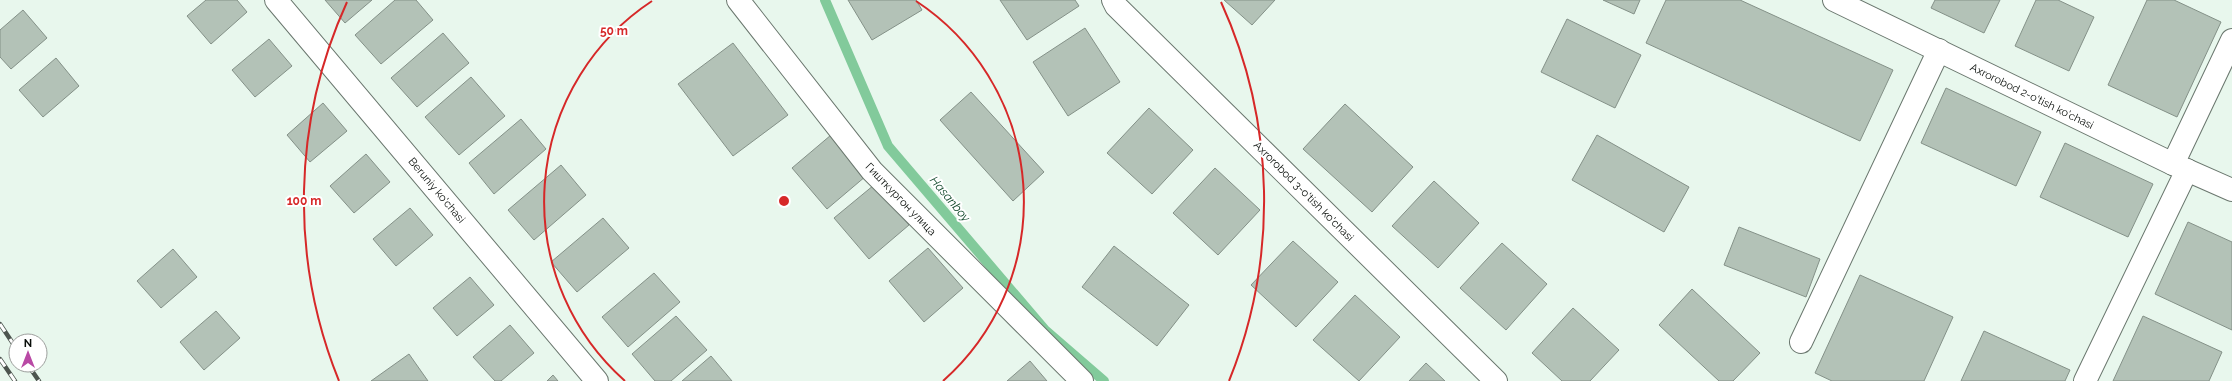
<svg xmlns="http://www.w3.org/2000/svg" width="2232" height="381" font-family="Raleway,sans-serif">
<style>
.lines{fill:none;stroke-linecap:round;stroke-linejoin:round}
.stream{stroke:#82ca9b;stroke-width:10}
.building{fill:#b3c2b7;stroke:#849188}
.minor-casing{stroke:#6a776e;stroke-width:24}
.minor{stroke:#fff;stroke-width:22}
.rail-casing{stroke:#4d554f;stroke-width:4.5}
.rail{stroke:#fff;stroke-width:3;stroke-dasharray:9;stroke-linecap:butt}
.ring{fill:none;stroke:#d62828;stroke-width:2}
.labels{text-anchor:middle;stroke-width:4;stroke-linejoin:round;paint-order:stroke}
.street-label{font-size:11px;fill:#090e0a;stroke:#fff}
.water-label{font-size:12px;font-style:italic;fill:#0e4628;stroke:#fff}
.centre{fill:#d62828;stroke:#fff;stroke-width:2}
.ring-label{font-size:12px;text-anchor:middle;font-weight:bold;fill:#d62828;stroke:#fff;stroke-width:4;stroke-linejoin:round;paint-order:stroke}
</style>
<rect width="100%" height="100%" fill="#e8f7ed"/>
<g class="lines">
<!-- stream -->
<polyline class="stream" points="825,0 888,146 1045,330 1104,381"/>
</g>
<!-- building -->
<g class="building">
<polygon points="206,0 237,0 247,12 211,44 187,16"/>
<polygon points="325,0 372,0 345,23"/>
<polygon points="395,0 416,0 433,20 381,64 355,35"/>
<polygon points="848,0 916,0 922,10 872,40"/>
<polygon points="1000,0 1075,0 1079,6 1027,40"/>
<polygon points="1224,0 1275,0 1252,25"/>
<polygon points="1603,0 1640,0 1634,14"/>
<polygon points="1666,0 1740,0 1893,70 1860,141 1646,43"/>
<polygon points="1935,0 2000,0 1984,33 1931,8"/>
<polygon points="2036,0 2058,0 2094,17 2069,71 2015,46"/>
<polygon points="2147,0 2174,0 2221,22 2177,117 2108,85"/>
<polygon points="23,10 47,38 11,69 0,57 0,30"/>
<polygon points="1567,19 1641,55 1615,108 1541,72"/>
<polygon points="1085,28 1120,82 1068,116 1033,62"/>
<polygon points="443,33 469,63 417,107 391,78"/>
<polygon points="269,39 292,66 255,97 232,70"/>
<polygon points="733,43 788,115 733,156 678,84"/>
<polygon points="56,58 79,86 43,117 19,90"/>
<polygon points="471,77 505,116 459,155 425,117"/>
<polygon points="1946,88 2041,132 2016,186 1921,143"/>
<polygon points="971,92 1044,172 1013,201 940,120"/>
<polygon points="323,103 347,131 310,162 287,135"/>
<polygon points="1345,104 1413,167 1372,212 1303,149"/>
<polygon points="1149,108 1193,150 1152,194 1107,153"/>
<polygon points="521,119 546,149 494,194 469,163"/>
<polygon points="831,135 866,176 827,209 792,168"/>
<polygon points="1597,135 1689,187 1664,232 1572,180"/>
<polygon points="2065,143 2153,184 2128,237 2040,197"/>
<polygon points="366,154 390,182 354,213 330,186"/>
<polygon points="561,165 586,195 534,240 508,210"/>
<polygon points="1215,168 1260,210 1218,255 1173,213"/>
<polygon points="1434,181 1479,223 1438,268 1392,226"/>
<polygon points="874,185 909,225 869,259 834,218"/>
<polygon points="410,208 433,235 396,266 373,239"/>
<polygon points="603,218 629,248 577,292 551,262"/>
<polygon points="2188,222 2232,242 2232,330 2155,294"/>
<polygon points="1739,227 1820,259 1806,297 1724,265"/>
<polygon points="1293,241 1338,282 1296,327 1251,285"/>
<polygon points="1502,243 1547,284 1506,330 1460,288"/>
<polygon points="1114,246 1189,305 1157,346 1082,287"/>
<polygon points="928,248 963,288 924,322 889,281"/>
<polygon points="173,249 197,277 161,308 137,281"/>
<polygon points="654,273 680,302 628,347 602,317"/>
<polygon points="1860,275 1953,317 1924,381 1832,381 1815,373"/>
<polygon points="470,277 494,305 457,336 433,308"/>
<polygon points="1692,289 1760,353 1733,381 1719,381 1659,325"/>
<polygon points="1355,295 1400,337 1359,381 1313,340"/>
<polygon points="1573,308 1619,350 1590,381 1562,381 1532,353"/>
<polygon points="216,311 240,338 204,370 180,342"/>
<polygon points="676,316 707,350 671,381 655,381 632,354"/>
<polygon points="2143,316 2222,352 2209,381 2113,381"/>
<polygon points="510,325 534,353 501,381 495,381 473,357"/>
<polygon points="1984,331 2070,370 2065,381 1961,381"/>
<polygon points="409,354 428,381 371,381"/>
<polygon points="711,356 732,381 682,381"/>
<polygon points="1030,361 1047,381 1007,381"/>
<polygon points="1426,363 1445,381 1409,381"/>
<polygon points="553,375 558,381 547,381"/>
</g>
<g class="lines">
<defs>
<g id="minor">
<polyline points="276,0 597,381"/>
<polyline points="738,0 872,171 1082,381"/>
<polyline points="1113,0 1116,6 1496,381"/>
<polyline points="1834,0 2173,164 2232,190"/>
<polyline points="2173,164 2232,40"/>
<polyline points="1801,342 1939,50"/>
<polyline points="2085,381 2187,170"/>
</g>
</defs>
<!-- minor casing -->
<use href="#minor" class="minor-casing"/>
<!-- minor -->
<use href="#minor" class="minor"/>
<defs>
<g id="rail">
<polyline points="0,324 16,348"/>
<polyline points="0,359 15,381"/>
<polyline points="28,365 39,381"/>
</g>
</defs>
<!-- rail casing -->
<use href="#rail" class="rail-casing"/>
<!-- rail -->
<use href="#rail" class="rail"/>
</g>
<!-- distance rings -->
<g class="ring">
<path d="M625 381A240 240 0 0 1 652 1M916 1A240 240 0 0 1 943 381"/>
<path d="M339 381A480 480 0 0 1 347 2M1221 2A480 480 0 0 1 1229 381"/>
</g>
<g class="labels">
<!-- street labels -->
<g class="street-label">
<text transform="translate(2032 96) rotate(26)" y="4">Axrorobod 2-o'tish ko'chasi</text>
<text transform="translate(437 190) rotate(50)" y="4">Beruniy ko'chasi</text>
<text transform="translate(1304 191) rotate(45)" y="4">Axrorobod 3-o'tish ko'chasi</text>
<text transform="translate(901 199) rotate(46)" y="4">Гишткургон улица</text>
</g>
<!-- water labels -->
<g class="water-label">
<text transform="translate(950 199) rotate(50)" y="4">Hasanboy</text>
</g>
</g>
<circle cx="784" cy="201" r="6" class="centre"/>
<g class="ring-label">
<text x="614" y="35">50 m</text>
<text x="304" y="205">100 m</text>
</g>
<!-- north arrow -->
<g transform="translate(28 353)"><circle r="19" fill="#ffffff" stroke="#9d9f9d"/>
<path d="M0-3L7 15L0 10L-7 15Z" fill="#b949a5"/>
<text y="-6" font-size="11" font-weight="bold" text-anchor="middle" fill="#090e0a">N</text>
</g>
</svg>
